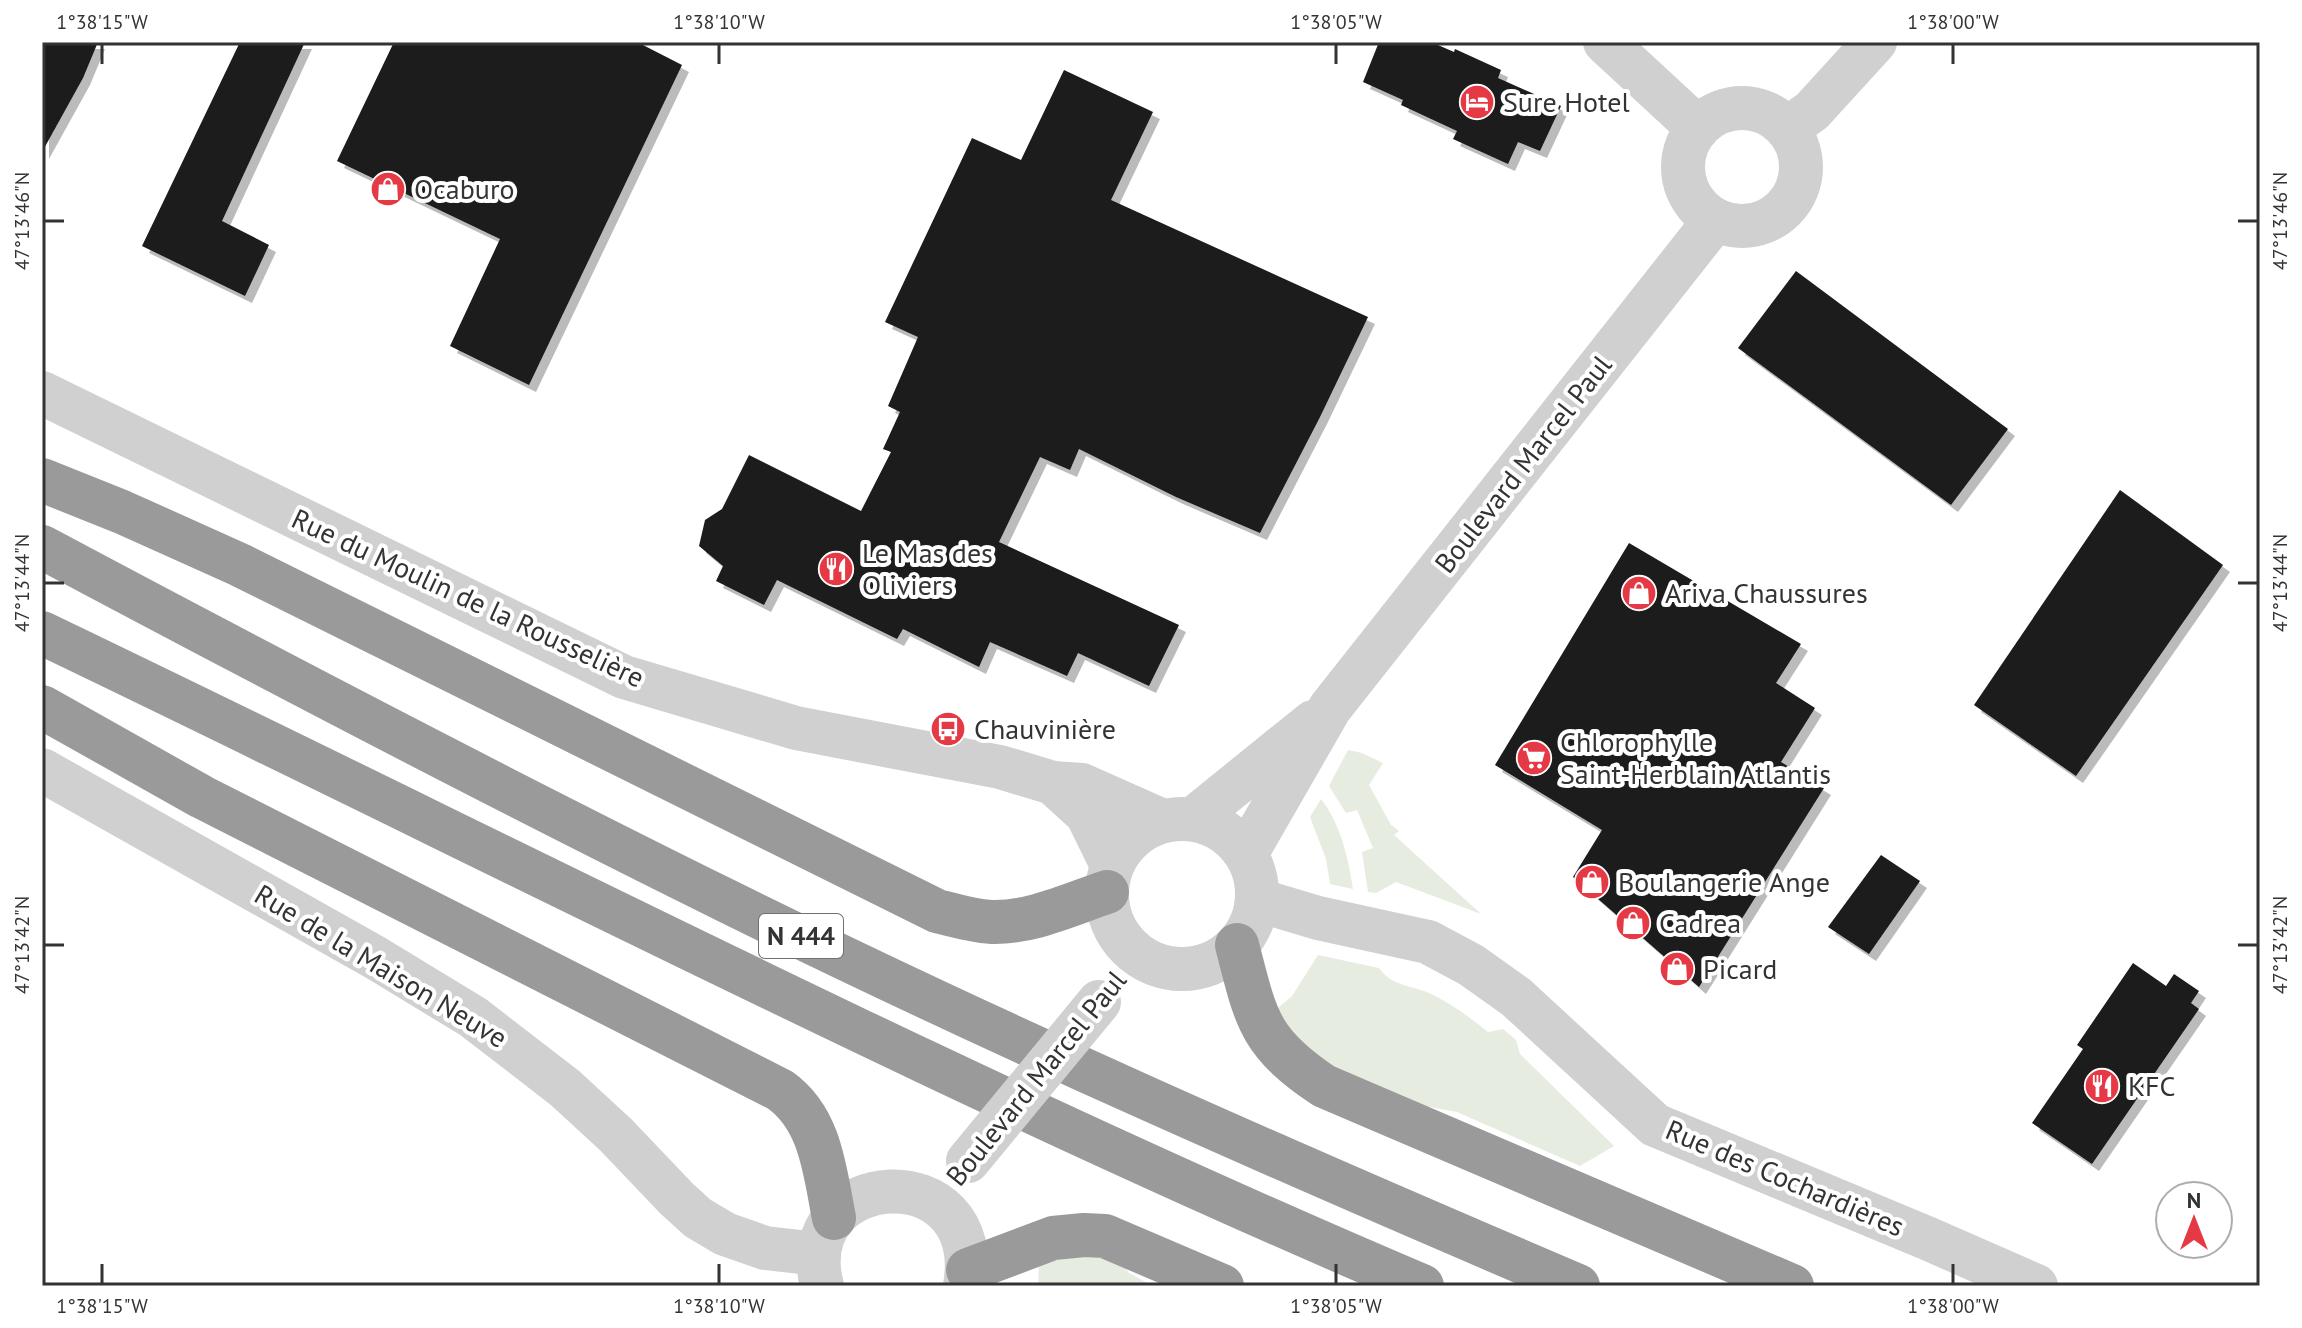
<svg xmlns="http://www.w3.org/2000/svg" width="2302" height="1328" font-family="'PT Sans',sans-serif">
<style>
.green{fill:#e6ecdf}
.building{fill:#1a1a1a;filter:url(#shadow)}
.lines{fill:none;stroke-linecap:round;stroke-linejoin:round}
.minor{stroke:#d0d0d0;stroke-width:44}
.highway{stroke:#9a9a9a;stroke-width:44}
.minor-bridge{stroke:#d0d0d0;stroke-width:44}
.ticks{fill:none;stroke:#333;stroke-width:3}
.labels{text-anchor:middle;stroke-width:8;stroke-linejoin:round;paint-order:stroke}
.shield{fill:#fff;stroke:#707070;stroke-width:2}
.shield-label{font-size:26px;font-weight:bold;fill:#333}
.poi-label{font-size:28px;fill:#333;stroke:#fff;text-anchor:start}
.street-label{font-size:28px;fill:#333;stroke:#fff}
.neatline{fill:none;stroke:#333;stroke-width:3}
.ticks-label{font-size:20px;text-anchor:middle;fill:#333}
</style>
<defs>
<filter id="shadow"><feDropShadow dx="7" dy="7" stdDeviation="0" flood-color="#0004"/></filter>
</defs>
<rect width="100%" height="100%" fill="#fff"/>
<!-- green -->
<g class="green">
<polygon points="1348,750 1362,753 1383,763 1369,785 1391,825 1399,831 1394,835 1481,914 1396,882 1376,893 1368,892 1362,852 1373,848 1357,810 1346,813 1329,786"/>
<path d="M1321 799C1341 825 1348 857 1353 889L1330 884 1326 859 1310 817Z"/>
<path d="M1318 955 1379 968C1392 986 1409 985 1429 993 1451 1003 1469 1017 1488 1032L1503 1029 1516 1040 1520 1054 1614 1146 1580 1166 1457 1112 1391 1100 1327 1072 1271 1014 1292 996Z"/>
<polygon points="1088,1255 1120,1261 1129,1273 1153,1286 1038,1286 1039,1262"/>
</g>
<!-- building -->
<g class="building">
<polygon points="42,42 98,42 83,78 42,152"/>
<polygon points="240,42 305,42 222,221 269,245 245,296 142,246"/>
<polygon points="394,42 637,42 682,65 529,385 450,346 500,239 337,161"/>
<polygon points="1379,42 1431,42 1454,52 1455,49 1501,70 1498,78 1561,106 1540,151 1518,142 1508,164 1453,139 1457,131 1401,105 1403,100 1363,82"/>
<polygon points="1064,70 1153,112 1111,200 1368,317 1320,417 1260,533 1176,497 1079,449 1070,470 1040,457 999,542 1179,625 1149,686 1078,653 1067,676 990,642 979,667 903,629 897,639 777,580 764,605 716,581 723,566 699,546 705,520 722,509 749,455 861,511 891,452 883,449 900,412 888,406 918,337 885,322 972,138 1021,160"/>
<polygon points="1796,271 2008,429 1951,505 1738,348"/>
<polygon points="2120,490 2223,565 2076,776 1974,705"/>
<polygon points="1629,543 1801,644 1776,683 1815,708 1781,762 1824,788 1699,987 1573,877 1602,830 1495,765"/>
<polygon points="1881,855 1920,881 1869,954 1828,927"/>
<polygon points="2133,963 2166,986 2174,974 2199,991 2191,1003 2199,1009 2092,1164 2032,1123 2083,1049 2077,1045"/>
</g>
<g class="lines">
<!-- minor -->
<g class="minor">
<polyline points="1605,42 1698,128"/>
<circle cx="1742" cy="167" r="59"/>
<polyline points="1787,129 1812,111 1875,42"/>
<polyline points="42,393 624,677 796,728 1000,767 1053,783 1082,785 1163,821"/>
<polyline points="42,770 376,958 473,1017 565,1088 616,1135 677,1199 698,1218 725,1234 765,1248 819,1254"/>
<polyline points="1053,783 1087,814 1112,865"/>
<circle cx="1182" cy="894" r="75"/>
<polyline points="1193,819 1313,722"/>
<polyline points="1246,854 1330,708 1715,220"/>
<polyline points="1258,900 1318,918 1428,942 1471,965 1516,997 1655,1125 1929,1239 2036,1286"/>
<path d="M822 1286C791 1167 987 1153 965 1286"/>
</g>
<!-- highway -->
<g class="highway">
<path d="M42 480 122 512 240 565 937 911C956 916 973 921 992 922 1031 923 1071 904 1107 892"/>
<path d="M42 547C269 668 496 787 727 901 1006 1039 1292 1164 1578 1286"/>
<path d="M42 633C501 853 953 1087 1422 1286"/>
<path d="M42 707 202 797 780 1090C821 1119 825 1172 834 1218"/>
<path d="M1237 945C1256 1018 1258 1042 1324 1086L1792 1286"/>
<polyline points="968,1270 1053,1238 1084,1235 1105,1236 1222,1286"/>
</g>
<!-- minor-bridge -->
<polyline class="minor-bridge" points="968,1161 1099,1002"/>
</g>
<!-- ticks -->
<path class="ticks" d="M102 44V64M719 44V64M1336 44V64M1953 44V64M44 221H64M2238 221H2258M44 583H64M2238 583H2258M44 945H64M2238 945H2258M102 1264V1284M719 1264V1284M1336 1264V1284M1953 1264V1284"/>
<!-- icons -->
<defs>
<symbol id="hotel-disc" viewBox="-11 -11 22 22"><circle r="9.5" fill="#e63946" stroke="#fff"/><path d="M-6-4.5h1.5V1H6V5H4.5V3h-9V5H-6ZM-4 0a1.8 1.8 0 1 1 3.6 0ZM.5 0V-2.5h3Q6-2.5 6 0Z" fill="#fff"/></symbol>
<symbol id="shop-disc" viewBox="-11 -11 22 22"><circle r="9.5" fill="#e63946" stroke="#fff"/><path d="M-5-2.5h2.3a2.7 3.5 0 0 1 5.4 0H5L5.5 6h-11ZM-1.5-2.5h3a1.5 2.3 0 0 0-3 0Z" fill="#fff"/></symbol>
<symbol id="restaurant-disc" viewBox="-11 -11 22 22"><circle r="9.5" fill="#e63946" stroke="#fff"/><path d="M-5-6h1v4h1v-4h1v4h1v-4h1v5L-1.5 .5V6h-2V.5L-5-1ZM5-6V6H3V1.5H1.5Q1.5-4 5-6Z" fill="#fff"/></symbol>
<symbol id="bus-disc" viewBox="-11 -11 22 22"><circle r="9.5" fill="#e63946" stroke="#fff"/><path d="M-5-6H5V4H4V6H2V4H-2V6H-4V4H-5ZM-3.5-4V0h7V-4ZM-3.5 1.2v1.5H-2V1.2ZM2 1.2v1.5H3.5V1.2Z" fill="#fff"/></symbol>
<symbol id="supermarket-disc" viewBox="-11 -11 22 22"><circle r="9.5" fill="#e63946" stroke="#fff"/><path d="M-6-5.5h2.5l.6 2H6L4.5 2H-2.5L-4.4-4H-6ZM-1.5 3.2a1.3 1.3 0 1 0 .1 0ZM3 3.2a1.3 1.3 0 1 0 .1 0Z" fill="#fff"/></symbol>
</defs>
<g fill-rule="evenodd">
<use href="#hotel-disc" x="1457" y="82" width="40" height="40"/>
<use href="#shop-disc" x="368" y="169" width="40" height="40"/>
<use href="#restaurant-disc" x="816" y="549" width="40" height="40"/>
<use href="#shop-disc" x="1619" y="573" width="40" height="40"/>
<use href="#bus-disc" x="928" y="709" width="40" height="40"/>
<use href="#supermarket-disc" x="1514" y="738" width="40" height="40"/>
<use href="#shop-disc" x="1572" y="862" width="40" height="40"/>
<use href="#shop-disc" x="1613" y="903" width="40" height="40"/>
<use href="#shop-disc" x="1657" y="949" width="40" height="40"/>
<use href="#restaurant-disc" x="2082" y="1066" width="40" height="40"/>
</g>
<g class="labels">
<!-- shield labels -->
<rect class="shield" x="759" y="914" width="84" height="44" rx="6"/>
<g class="shield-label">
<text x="801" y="945">N 444</text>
</g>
<!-- poi labels -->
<g class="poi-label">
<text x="1503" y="112">Sure Hotel</text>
<text x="414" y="199">Ocaburo</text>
<text x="862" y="563">Le Mas des<tspan x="862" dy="32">Oliviers</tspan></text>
<text x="1665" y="603">Ariva Chaussures</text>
<text x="974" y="739">Chauvinière</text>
<text x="1560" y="752">Chlorophylle<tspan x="1560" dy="32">Saint-Herblain Atlantis</tspan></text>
<text x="1618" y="892">Boulangerie Ange</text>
<text x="1659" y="933">Cadrea</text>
<text x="1703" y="979">Picard</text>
<text x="2128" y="1096">KFC</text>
</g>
<!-- street labels -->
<g class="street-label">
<text transform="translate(1523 464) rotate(-52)" y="10">Boulevard Marcel Paul</text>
<text transform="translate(468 598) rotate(25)" y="10">Rue du Moulin de la Rousselière</text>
<text transform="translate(381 966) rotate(31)" y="10">Rue de la Maison Neuve</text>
<text transform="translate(1036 1078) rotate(-51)" y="10">Boulevard Marcel Paul</text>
<text transform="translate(1785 1178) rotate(23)" y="10">Rue des Cochardières</text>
</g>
</g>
<!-- border -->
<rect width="2302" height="1328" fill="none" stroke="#ffffff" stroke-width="88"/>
<!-- north arrow -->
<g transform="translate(2194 1220)"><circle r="38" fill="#ffffff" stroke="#adadad" stroke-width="2"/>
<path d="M0-6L14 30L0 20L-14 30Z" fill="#e63946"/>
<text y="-12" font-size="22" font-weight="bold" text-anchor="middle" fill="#333333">N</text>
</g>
<rect x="44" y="44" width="2214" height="1240" class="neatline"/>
<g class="ticks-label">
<text x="102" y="29">1°38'15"W</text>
<text x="719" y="29">1°38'10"W</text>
<text x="1336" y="29">1°38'05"W</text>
<text x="1953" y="29">1°38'00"W</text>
<text transform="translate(22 221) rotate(-90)" y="7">47°13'46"N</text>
<text transform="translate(2280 221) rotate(-90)" y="7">47°13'46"N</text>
<text transform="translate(22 583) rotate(-90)" y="7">47°13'44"N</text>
<text transform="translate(2280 583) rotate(-90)" y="7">47°13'44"N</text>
<text transform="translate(22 945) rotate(-90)" y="7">47°13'42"N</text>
<text transform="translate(2280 945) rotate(-90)" y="7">47°13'42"N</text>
<text x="102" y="1313">1°38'15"W</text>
<text x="719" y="1313">1°38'10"W</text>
<text x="1336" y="1313">1°38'05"W</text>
<text x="1953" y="1313">1°38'00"W</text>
</g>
</svg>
